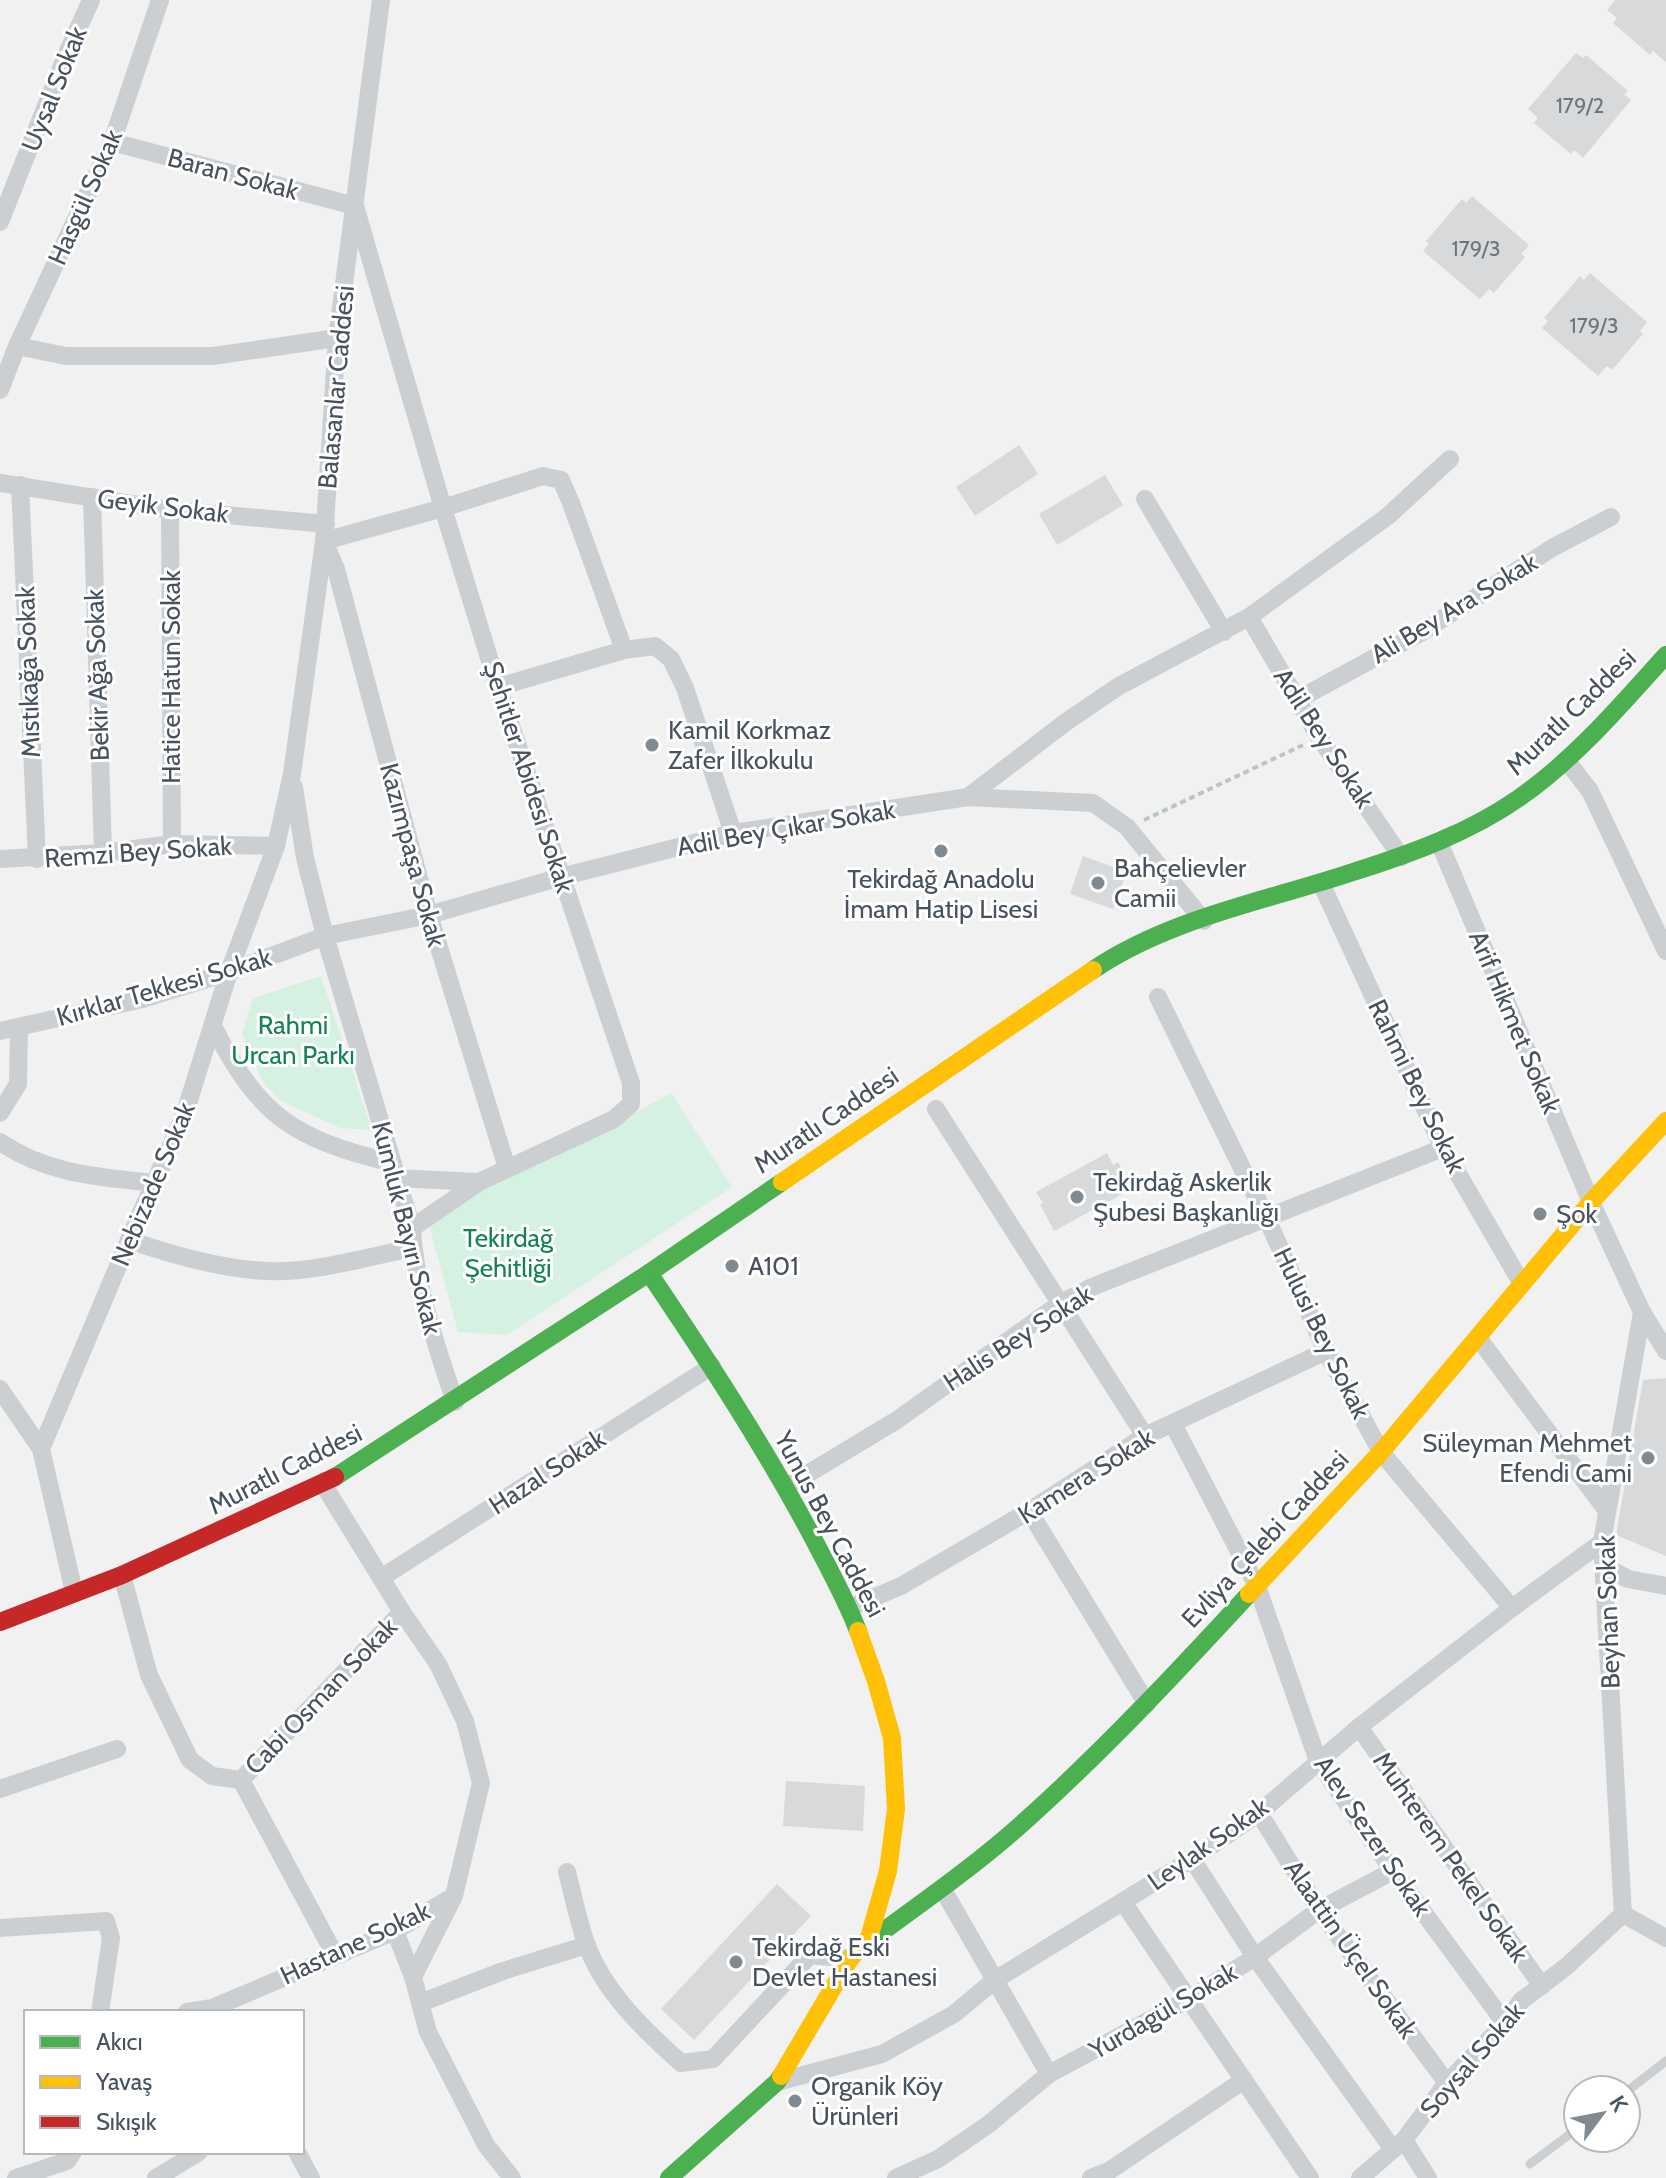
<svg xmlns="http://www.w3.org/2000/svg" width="1666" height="2178" font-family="Cabin,sans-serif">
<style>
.green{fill:#d5f1e2}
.building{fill:#d8d9db}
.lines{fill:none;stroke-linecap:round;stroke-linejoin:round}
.path{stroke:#bac6c3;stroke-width:4;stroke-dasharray:6 4;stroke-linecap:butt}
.lane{stroke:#cccfd2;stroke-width:9}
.street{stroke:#cccfd2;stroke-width:18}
.fast{stroke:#4caf50;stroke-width:18}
.slow{stroke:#ffc107;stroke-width:18}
.jam{stroke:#c62828;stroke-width:18}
.poi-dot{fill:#828a91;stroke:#fff;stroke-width:3}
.labels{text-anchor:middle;stroke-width:6;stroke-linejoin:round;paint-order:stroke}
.number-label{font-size:22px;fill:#6d757e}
.street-label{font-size:26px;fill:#47525e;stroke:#fff}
.poi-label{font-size:26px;fill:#47525e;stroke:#fff;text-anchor:start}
.park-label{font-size:26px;fill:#148353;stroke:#fff}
</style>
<rect width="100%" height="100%" fill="#f1f1f1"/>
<!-- green -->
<g class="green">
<polygon points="321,976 372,1130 340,1128 279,1100 262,1081 242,1034 253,998"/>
<polygon points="671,1093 732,1187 507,1335 458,1332 429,1225 459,1201 566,1151"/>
</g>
<!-- building -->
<g class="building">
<polygon points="1615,0 1666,0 1666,62 1653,51 1650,55 1613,23 1617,18 1607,10"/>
<polygon points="1576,53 1583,58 1586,55 1628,91 1624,95 1631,100 1583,158 1574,150 1571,154 1534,123 1538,118 1528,109"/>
<polygon points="1472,196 1529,245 1521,254 1525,257 1494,293 1489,289 1480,299 1423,251 1429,244 1426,241 1462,199 1466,203"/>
<polygon points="1590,273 1647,322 1640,331 1643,334 1612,370 1607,366 1598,376 1542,328 1548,321 1544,318 1580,276 1584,280"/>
<polygon points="1019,445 1038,474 975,516 956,487"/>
<polygon points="1105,475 1123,505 1057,545 1039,514"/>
<polygon points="1083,856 1127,872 1113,909 1070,894"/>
<polygon points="1107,1153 1113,1165 1118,1162 1127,1180 1121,1183 1126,1192 1054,1231 1040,1204 1043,1203 1036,1192"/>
<polygon points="1666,1378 1666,1556 1616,1535 1643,1380"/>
<polygon points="786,1781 865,1786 863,1831 783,1826"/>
<polygon points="777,1884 811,1916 694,2040 661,2009"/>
</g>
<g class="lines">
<!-- path -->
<polyline class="path" points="1144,820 1303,745"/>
<!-- lane -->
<g class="lane">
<polyline points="1626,2092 1666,2061"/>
<polyline points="1530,2164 1578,2128"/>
</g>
<!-- street -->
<g class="street">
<polyline points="112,142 355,206 443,508 498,687 631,1083 631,1104 614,1119 479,1182 412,1228"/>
<polyline points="0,222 65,58 91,0"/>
<polyline points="17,346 66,356 213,356 337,338"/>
<polyline points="0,390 17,346 112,142 160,0"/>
<polyline points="0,483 170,510 326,524"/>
<polyline points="20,485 37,859"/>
<polyline points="92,497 103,853"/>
<polyline points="1145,499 1224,632"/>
<polyline points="170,510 172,844"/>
<polyline points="1249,617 1319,737 1401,857"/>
<polyline points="498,687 624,650"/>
<polyline points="1297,700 1422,632 1552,548 1611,517"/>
<polyline points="1566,760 1590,791 1666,951"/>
<path d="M294 787 305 858 325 936 412 1228C415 1287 437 1347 455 1402"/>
<polyline points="968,797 1066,722 1119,686 1249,617 1388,516 1450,459"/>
<polyline points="1439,842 1591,1202 1642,1312 1666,1351"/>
<polyline points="0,859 103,853 172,844 276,846"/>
<polyline points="1321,883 1443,1148 1522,1284"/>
<polyline points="1158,997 1267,1219 1326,1351 1381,1452 1512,1608"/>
<path d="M214 1028C260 1118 295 1139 392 1163"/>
<polyline points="0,1031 143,999 229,972 325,936 429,915 561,877 733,833 968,797 1093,803 1127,827 1204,921"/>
<polyline points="936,1109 1145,1436"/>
<polyline points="0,1113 18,1084 19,1028"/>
<path d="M0 1142C46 1174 100 1177 154 1183"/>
<polyline points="507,1168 429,915 336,569 324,541 443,508 543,476 561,480 571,503 624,650 655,646 671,659 685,688 733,833"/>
<polyline points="395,1178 479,1182"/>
<path d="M129 1240C172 1255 220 1269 267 1271 315 1273 366 1257 413 1248"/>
<polyline points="1479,1339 1607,1511"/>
<polyline points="0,1389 41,1449"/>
<polyline points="1173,1424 1257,1586 1318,1761 1393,1871 1505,2023"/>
<polyline points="786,1487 897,1420 1061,1303 1092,1287 1443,1148"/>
<polyline points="1029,1511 1147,1704"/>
<polyline points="1604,1566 1628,1579 1666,1586"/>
<polyline points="122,1575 149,1675 190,1760 212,1776 241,1780 335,1955"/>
<polyline points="381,1578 712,1366"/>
<polyline points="74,1592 41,1449 129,1240 184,1116 229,972 276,846 292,774 324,541 337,338 381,0"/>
<polyline points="849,1608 901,1586 1029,1511 1145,1436 1326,1351"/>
<polyline points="1359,1727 1542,1986"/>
<polyline points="241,1780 402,1612"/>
<polyline points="0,1789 117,1749"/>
<polyline points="1259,1813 1319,1910 1447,2083"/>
<polyline points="1192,1859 1255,1957 1392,2148"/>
<path d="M567 1872C573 1895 578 1920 586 1943 603 1991 644 2030 681 2063L713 2059 810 1955 850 1959"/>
<polyline points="942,1888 1049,2074"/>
<polyline points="454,1896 413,1977 428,2032 486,2145 512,2178"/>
<polyline points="1123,1902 1310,2178"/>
<polyline points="1623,1914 1602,1542 1642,1312"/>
<polyline points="1623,1914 1666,1938"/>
<polyline points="0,1928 106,1921 111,1938 100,2012"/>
<polyline points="395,1931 413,1977"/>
<polyline points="420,2003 503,1971 587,1945"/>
<polyline points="187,2012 212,2008 395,1931 454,1896 481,1783 465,1721 438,1664 402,1612 323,1484"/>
<polyline points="777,2082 882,2054 954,2014 995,1980 1192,1859 1259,1813 1359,1727 1512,1608 1602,1542"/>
<polyline points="1404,2140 1428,2178"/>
<polyline points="297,2152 311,2178"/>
<polyline points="16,2178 67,2161 73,2152"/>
<polyline points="156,2178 199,2152"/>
<polyline points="896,2178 938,2159 989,2124 1049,2074 1189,1999 1255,1957 1319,1910 1393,1871"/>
<polyline points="1091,2178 1109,2171 1244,2080"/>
<polyline points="1360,2178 1404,2140 1447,2083 1505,2023 1521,2001 1567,1966 1623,1914"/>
</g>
<!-- fast -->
<g class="fast">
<path d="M1093 970C1170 918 1266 901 1353 872 1410 854 1469 833 1519 798 1575 759 1620 706 1666 655"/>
<path d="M649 1273C707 1359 764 1446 813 1538 829 1569 846 1599 858 1631"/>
<polyline points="335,1477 649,1273 782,1182"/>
<path d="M860 1948C916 1907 974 1867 1025 1821 1104 1750 1177 1672 1249 1594"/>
<polyline points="669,2178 777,2082 781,2076"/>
</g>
<!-- slow -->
<g class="slow">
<polyline points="782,1182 1093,970"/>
<polyline points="1249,1594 1381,1452 1591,1202 1666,1121"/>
<polyline points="781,2076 850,1959 869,1938 888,1871 896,1809 892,1738 876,1681 858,1631"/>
</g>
<!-- jam -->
<polyline class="jam" points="0,1622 122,1575 335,1477"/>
</g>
<!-- markers -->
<g class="poi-dot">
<circle cx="652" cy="745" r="8"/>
<circle cx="941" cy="851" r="8"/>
<circle cx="1098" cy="883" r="8"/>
<circle cx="1077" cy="1197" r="8"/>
<circle cx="1540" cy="1214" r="8"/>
<circle cx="732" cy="1266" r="8"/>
<circle cx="1648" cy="1458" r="8"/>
<circle cx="736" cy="1962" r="8"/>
<circle cx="795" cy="2101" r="8"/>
</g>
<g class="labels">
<!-- number labels -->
<g class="number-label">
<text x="1580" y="113">179/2</text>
<text x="1476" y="256">179/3</text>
<text x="1594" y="333">179/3</text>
</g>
<!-- street labels -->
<g class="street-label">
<text transform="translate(54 89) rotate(-68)" y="9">Uysal Sokak</text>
<text transform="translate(233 174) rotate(15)" y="9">Baran Sokak</text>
<text transform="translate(85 197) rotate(-66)" y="9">Hasgül Sokak</text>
<text transform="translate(336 387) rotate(-85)" y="9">Balasanlar Caddesi</text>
<text transform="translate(163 506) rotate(7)" y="9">Geyik Sokak</text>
<text transform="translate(1454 608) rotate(-31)" y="9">Ali Bey Ara Sokak</text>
<text transform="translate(28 672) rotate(-92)" y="9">Mıstıkağa Sokak</text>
<text transform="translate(97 675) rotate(-92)" y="9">Bekir Ağa Sokak</text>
<text transform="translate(171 677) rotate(-90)" y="9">Hatice Hatun Sokak</text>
<text transform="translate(1571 712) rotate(-44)" y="9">Muratlı Caddesi</text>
<text transform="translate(1324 738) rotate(57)" y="9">Adil Bey Sokak</text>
<text transform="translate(529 777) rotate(72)" y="9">Şehitler Abidesi Sokak</text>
<text transform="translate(786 828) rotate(-10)" y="9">Adil Bey Çıkar Sokak</text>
<text transform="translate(138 852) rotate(-4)" y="9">Remzi Bey Sokak</text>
<text transform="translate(413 855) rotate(75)" y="9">Kazımpaşa Sokak</text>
<text transform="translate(164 987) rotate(-16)" y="9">Kırklar Tekkesi Sokak</text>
<text transform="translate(1515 1022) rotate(67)" y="9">Arif Hikmet Sokak</text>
<text transform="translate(1417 1086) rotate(64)" y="9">Rahmi Bey Sokak</text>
<text transform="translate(826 1120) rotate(-34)" y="9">Muratlı Caddesi</text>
<text transform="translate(153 1184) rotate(-67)" y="9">Nebizade Sokak</text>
<text transform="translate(407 1228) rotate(76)" y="9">Kumluk Bayırı Sokak</text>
<text transform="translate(1322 1333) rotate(64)" y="9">Hulusi Bey Sokak</text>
<text transform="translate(1018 1338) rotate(-33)" y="9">Halis Bey Sokak</text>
<text transform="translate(285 1469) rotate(-27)" y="9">Muratlı Caddesi</text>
<text transform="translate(547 1472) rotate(-33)" y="9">Hazal Sokak</text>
<text transform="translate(1086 1476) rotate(-32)" y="9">Kamera Sokak</text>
<text transform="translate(830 1524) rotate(62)" y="9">Yunus Bey Caddesi</text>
<text transform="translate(1265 1539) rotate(-47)" y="9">Evliya Çelebi Caddesi</text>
<text transform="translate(1608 1612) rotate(-92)" y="9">Beyhan Sokak</text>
<text transform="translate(321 1696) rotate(-46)" y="9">Cabi Osman Sokak</text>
<text transform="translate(1373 1836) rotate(56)" y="9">Alev Sezer Sokak</text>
<text transform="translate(1208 1844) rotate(-35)" y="9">Leylak Sokak</text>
<text transform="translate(1451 1857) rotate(55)" y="9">Muhterem Pekel Sokak</text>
<text transform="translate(355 1943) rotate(-25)" y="9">Hastane Sokak</text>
<text transform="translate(1351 1949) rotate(55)" y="9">Alaattin Üçel Sokak</text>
<text transform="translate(1163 2011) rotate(-30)" y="9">Yurdagül Sokak</text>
<text transform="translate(1472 2060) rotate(-49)" y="9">Soysal Sokak</text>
</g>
<!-- poi labels -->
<g class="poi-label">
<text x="668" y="739">Kamil Korkmaz<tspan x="668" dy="30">Zafer İlkokulu</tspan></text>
<text x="1114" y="877">Bahçelievler<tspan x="1114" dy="30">Camii</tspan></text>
<text x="941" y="888" text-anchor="middle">Tekirdağ Anadolu<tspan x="941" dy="30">İmam Hatip Lisesi</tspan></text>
<text x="1093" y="1191">Tekirdağ Askerlik<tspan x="1093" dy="30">Şubesi Başkanlığı</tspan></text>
<text x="1556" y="1223">Şok</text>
<text x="748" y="1275">A101</text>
<text x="1632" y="1452" text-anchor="end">Süleyman Mehmet<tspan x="1632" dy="30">Efendi Cami</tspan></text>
<text x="752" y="1956">Tekirdağ Eski<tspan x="752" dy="30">Devlet Hastanesi</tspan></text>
<text x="811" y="2095">Organik Köy<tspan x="811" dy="30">Ürünleri</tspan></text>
</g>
<!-- park labels -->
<g class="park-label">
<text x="293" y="1034">Rahmi<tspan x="293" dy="30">Urcan Parkı</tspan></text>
<text x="508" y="1247">Tekirdağ<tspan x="508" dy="30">Şehitliği</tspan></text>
</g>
</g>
<!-- legend -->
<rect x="24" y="2010" width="280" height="144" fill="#ffffff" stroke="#b5babf" stroke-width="2"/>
<rect x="40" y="2036" width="40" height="12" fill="#4caf50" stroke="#b5babf" stroke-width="2"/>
<text x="96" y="2050" font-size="24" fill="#47525e">Akıcı</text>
<rect x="40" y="2076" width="40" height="12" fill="#ffc107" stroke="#b5babf" stroke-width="2"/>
<text x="96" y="2090" font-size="24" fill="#47525e">Yavaş</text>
<rect x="40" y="2116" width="40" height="12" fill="#c62828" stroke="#b5babf" stroke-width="2"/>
<text x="96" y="2130" font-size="24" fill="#47525e">Sıkışık</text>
<!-- north arrow -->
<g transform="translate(1602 2114) rotate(58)"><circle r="38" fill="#ffffff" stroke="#b5babf" stroke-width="2"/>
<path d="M0-6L14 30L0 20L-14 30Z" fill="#828a91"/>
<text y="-12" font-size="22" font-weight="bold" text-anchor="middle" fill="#47525e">K</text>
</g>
</svg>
